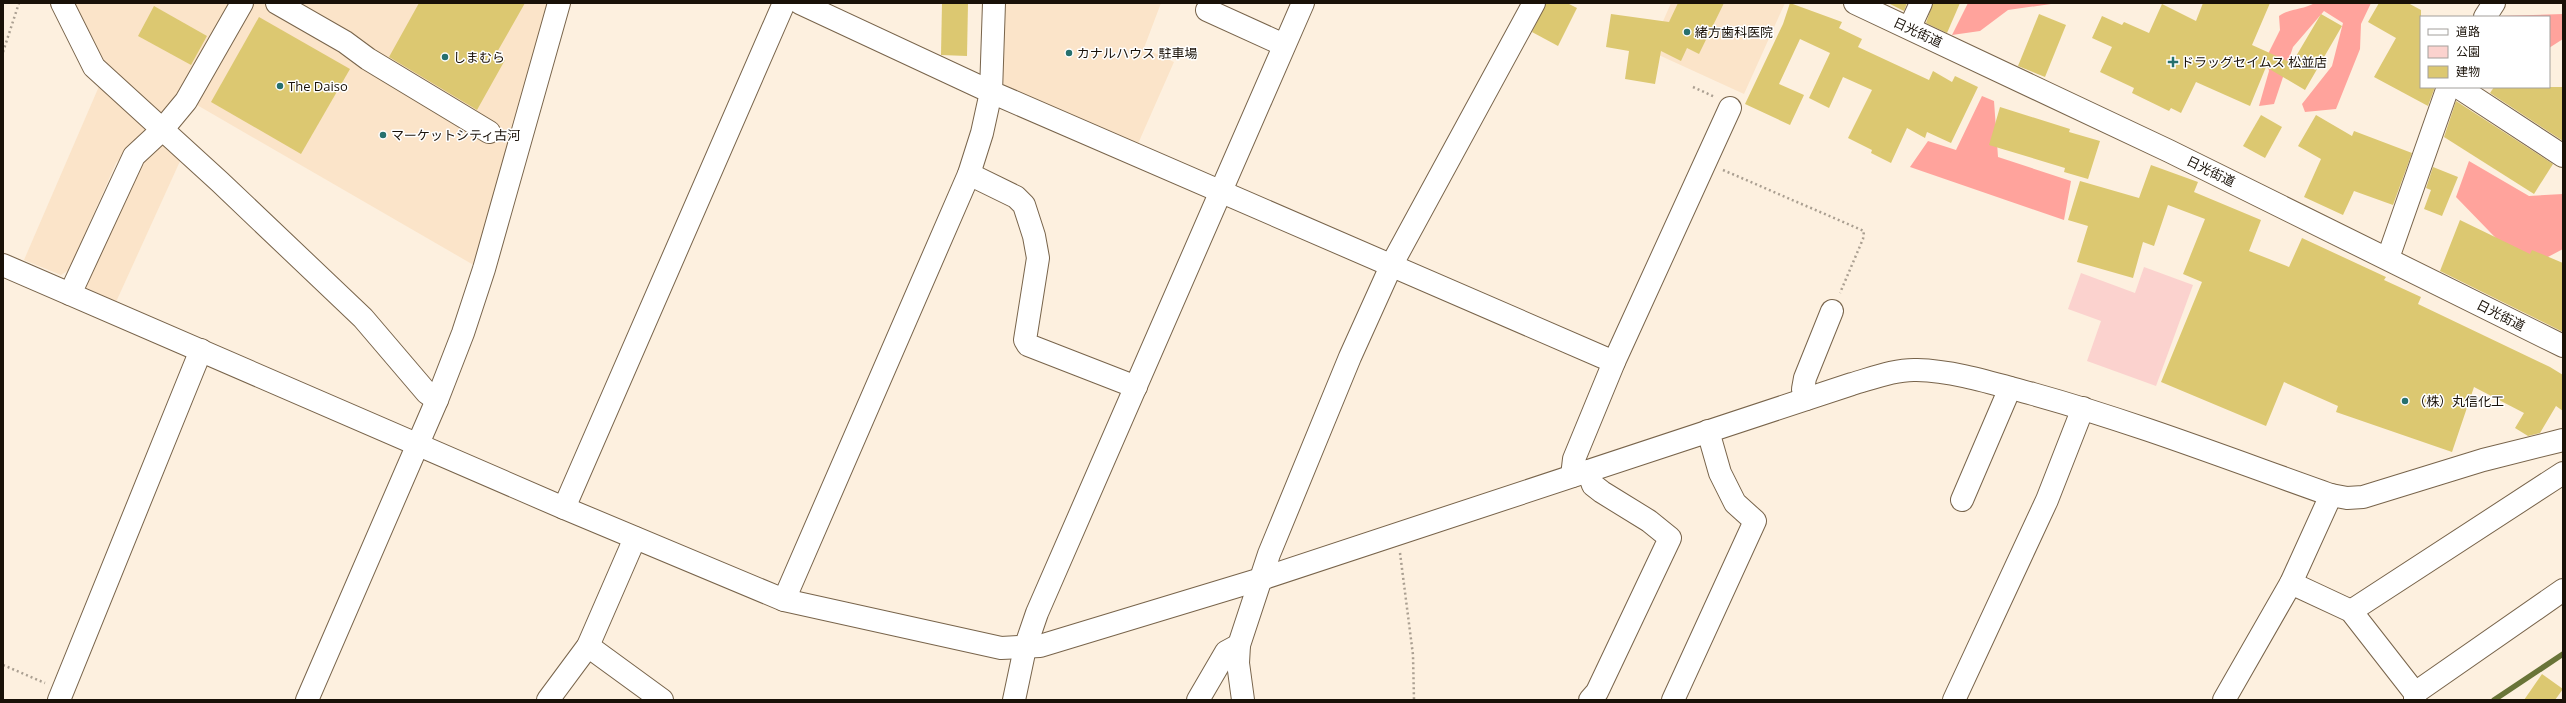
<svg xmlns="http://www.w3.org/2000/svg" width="2566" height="703" font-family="'Open Sans','Noto Sans JP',sans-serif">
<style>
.built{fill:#fbe4c9}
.green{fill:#fbd2ce}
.forest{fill:#ffa39c}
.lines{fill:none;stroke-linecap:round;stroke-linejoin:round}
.stream{stroke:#697438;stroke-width:5.5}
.building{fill:#dcc871}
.minor-casing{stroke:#78644b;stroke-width:24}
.major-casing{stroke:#78644b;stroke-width:24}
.path{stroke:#aa9f91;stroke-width:2.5;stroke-dasharray:2 3;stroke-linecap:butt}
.minor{stroke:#fff;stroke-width:22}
.major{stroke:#fff;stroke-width:22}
.poi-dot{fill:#26706e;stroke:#fff;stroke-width:1.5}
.labels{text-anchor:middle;stroke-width:3;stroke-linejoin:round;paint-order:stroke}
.poi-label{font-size:13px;fill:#191108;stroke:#fff;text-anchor:start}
.street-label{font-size:13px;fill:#191108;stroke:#fff}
</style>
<rect width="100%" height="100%" fill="#fdf0df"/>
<!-- built -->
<g class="built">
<polygon points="68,3 232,3 188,83 161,114 99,62"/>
<polygon points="253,3 555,3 477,267 197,105"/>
<polygon points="999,3 1161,3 1144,48 1174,62 1137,146 1000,85"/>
<polygon points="1671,3 1785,3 1744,94 1650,51"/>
<polygon points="100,84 147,128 116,163 69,270 61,275 24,260"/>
<polygon points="164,141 181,159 116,302 85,287 141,163"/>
</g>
<!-- green -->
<polygon class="green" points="2144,267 2193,285 2156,386 2087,361 2101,321 2068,309 2081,273 2135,293"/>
<!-- forest -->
<g class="forest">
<polygon points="1968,3 2051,3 2051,4 2008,10 1980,31 1952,35"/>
<path d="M2315 3H2371L2361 24 2360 49 2336 109 2305 112 2302 104 2332 66 2343 23 2324 11 2293 47 2274 104 2259 106 2269 71 2266 58 2280 30 2279 16C2291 8 2302 10 2315 3Z"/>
<polygon points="2563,14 2563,39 2549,48 2549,17 2496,16"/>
<polygon points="1982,96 1994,101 1998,157 2071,181 2064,220 1910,167 1928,141 1956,150"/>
<polygon points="2469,161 2529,196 2563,194 2563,249 2546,258 2522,265 2456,197"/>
</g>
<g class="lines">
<!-- stream -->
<polyline class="stream" points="2494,700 2563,654"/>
</g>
<!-- building -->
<g class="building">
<polygon points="419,3 525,3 496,54 505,60 477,110 389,57"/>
<polygon points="942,3 968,3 967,56 941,55"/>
<polygon points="1546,3 1567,3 1577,8 1558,46 1532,32"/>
<polygon points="1678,3 1724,3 1699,54 1687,48 1681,61 1661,51 1655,84 1625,79 1629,51 1606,47 1611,14 1669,22"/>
<polygon points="1790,3 1842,22 1839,28 1862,39 1858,47 1929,80 1933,71 1952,82 1955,76 1978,87 1951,143 1927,132 1925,138 1907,128 1891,163 1871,153 1872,150 1848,138 1872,90 1843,77 1829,108 1809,98 1830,53 1800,39 1779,84 1804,95 1790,125 1745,104 1783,24"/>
<polygon points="1888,3 1907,3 1904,11"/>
<polygon points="1933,3 1960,3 1947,33 1926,23"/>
<polygon points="2203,3 2270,3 2252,45 2292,63 2321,14 2342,26 2305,90 2266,67 2250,106 2196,82 2181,113 2171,108 2169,111 2132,93 2134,88 2100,72 2112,47 2092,38 2102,16 2122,25 2124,22 2149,33 2162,4 2196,21"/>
<polygon points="2379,3 2408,3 2421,10 2421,87 2435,87 2428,106 2374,77 2396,38 2368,22"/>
<polygon points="154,6 207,36 191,65 138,36"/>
<polygon points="2039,14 2066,25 2045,77 2018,66"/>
<polygon points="259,17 350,69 301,154 211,102"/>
<polygon points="2494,87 2563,87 2563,141 2490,93"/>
<polygon points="2456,101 2553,164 2534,194 2444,137"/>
<polygon points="2000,107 2070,129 2069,132 2100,141 2088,179 2064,172 2065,168 1989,145"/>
<polygon points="2261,115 2282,127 2265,158 2243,146"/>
<polygon points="2316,115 2352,136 2354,131 2412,153 2393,205 2354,191 2343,215 2304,197 2321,159 2298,146"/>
<polygon points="2151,165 2198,182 2194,192 2261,220 2249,251 2289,267 2302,238 2386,277 2384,280 2421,297 2418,304 2550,367 2563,375 2563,411 2556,406 2540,433 2528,436 2515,428 2524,413 2474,387 2452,452 2336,412 2338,406 2284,382 2266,426 2161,382 2202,282 2183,274 2205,219 2168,205 2154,246 2143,242 2133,278 2077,262 2088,226 2068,220 2080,181 2139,198"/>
<polygon points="2433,167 2458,177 2442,216 2424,209 2431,190 2426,188"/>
<polygon points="2460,220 2530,254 2532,250 2563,263 2563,332 2440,271"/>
<polygon points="2542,674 2563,689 2555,700 2524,700"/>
</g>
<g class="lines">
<defs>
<g id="minor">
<polyline points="62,3 94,67 220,182 363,318 427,393 437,400"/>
<polyline points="277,3 345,42 368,59 489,132"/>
<polyline points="994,3 991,92 1614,362"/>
<polyline points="1207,10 1284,45"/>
<polyline points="2485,17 2494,3"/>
<polyline points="1910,27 1921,3"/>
<polyline points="2458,87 2563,156"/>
<polyline points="969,174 1016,197 1024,205 1034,236 1038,258 1025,340 1028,345 1136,387"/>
<polyline points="2388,258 2448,87"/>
<path d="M3 265 564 508 784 600 1001 648 1040 646 1261 579 1852 384C1873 378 1896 369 1917 370 1956 371 1995 384 2033 394 2134 422 2232 460 2331 495L2347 498 2363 497 2483 460 2563 440"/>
<polyline points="70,294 134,156 162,130 186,101 242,3"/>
<polyline points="1806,399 1803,389 1805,378 1832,311"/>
<polyline points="1588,471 1593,485 1602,492 1649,521 1670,538 1597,692 1590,700"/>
<polyline points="1572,476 1574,459 1614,362 1730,108"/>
<polyline points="1962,500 2010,388"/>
<polyline points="564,508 784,3"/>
<polyline points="2291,583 2351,611 2415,693 2415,700"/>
<polyline points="784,600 969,174 982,133 991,92 800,3"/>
<polyline points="2351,611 2563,473"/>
<polyline points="588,646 662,700"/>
<polyline points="2415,693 2563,590"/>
<polyline points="59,700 201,350"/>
<polyline points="307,700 437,400 463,333 484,269 559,3"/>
<polyline points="548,700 588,646 635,538"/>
<polyline points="1014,700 1025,648 1037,613 1303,3"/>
<polyline points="1198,700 1226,652 1239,645"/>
<polyline points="1243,700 1238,663 1239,645 1269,554 1350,357 1392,264 1534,3"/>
<polyline points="1673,700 1755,521 1735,503 1720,473 1708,431"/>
<polyline points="1954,700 2047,500 2083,408"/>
<polyline points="2224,700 2291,583 2331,495"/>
</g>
<polyline id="major" points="1855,3 2169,151 2563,346"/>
</defs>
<!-- minor casing -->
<use href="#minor" class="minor-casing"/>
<!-- major casing -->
<use href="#major" class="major-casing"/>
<!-- path -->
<g class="path">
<polyline points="3,52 19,3"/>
<polyline points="1693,87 1715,97"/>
<polyline points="1723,170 1864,231 1863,239 1840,293"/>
<polyline points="1400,553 1413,655 1414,700"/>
<polyline points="3,665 45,683"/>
</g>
<!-- minor -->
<use href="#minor" class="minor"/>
<!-- major -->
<use href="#major" class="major"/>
</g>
<!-- markers -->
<g class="poi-dot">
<circle cx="1687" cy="32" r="4"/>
<circle cx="1069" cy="53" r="4"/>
<circle cx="445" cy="57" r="4"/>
<path d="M2171 56h4v4h4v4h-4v4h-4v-4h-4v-4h4z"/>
<circle cx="280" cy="86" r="4"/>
<circle cx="383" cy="135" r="4"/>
<circle cx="2405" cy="401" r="4"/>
</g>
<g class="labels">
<!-- poi labels -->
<g class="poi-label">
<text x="1695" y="37">緒方歯科医院</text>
<text x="1077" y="58">カナルハウス 駐車場</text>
<text x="453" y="62">しまむら</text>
<text x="2181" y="67">ドラッグセイムス 松並店</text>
<text x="288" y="91">The Daiso</text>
<text x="391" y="140">マーケットシティ古河</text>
<text x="2413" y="406">（株）丸信化工</text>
</g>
<!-- street labels -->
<g class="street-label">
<text transform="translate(1918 32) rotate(25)" y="5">日光街道</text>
<text transform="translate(2211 171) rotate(26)" y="5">日光街道</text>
<text transform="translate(2501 315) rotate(27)" y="5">日光街道</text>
</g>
</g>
<!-- border -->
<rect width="2566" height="703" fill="none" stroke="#191108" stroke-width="8"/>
<!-- legend -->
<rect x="2420" y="16" width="130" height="72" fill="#ffffff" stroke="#a3a09c"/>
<rect x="2428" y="29" width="20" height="6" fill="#ffffff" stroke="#a3a09c"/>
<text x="2456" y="36" font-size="12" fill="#191108">道路</text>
<rect x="2428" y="46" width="20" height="12" fill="#fbd2ce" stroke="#a3a09c"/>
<text x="2456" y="56" font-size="12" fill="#191108">公園</text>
<rect x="2428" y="66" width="20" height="12" fill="#dcc871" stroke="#a3a09c"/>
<text x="2456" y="76" font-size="12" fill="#191108">建物</text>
</svg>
